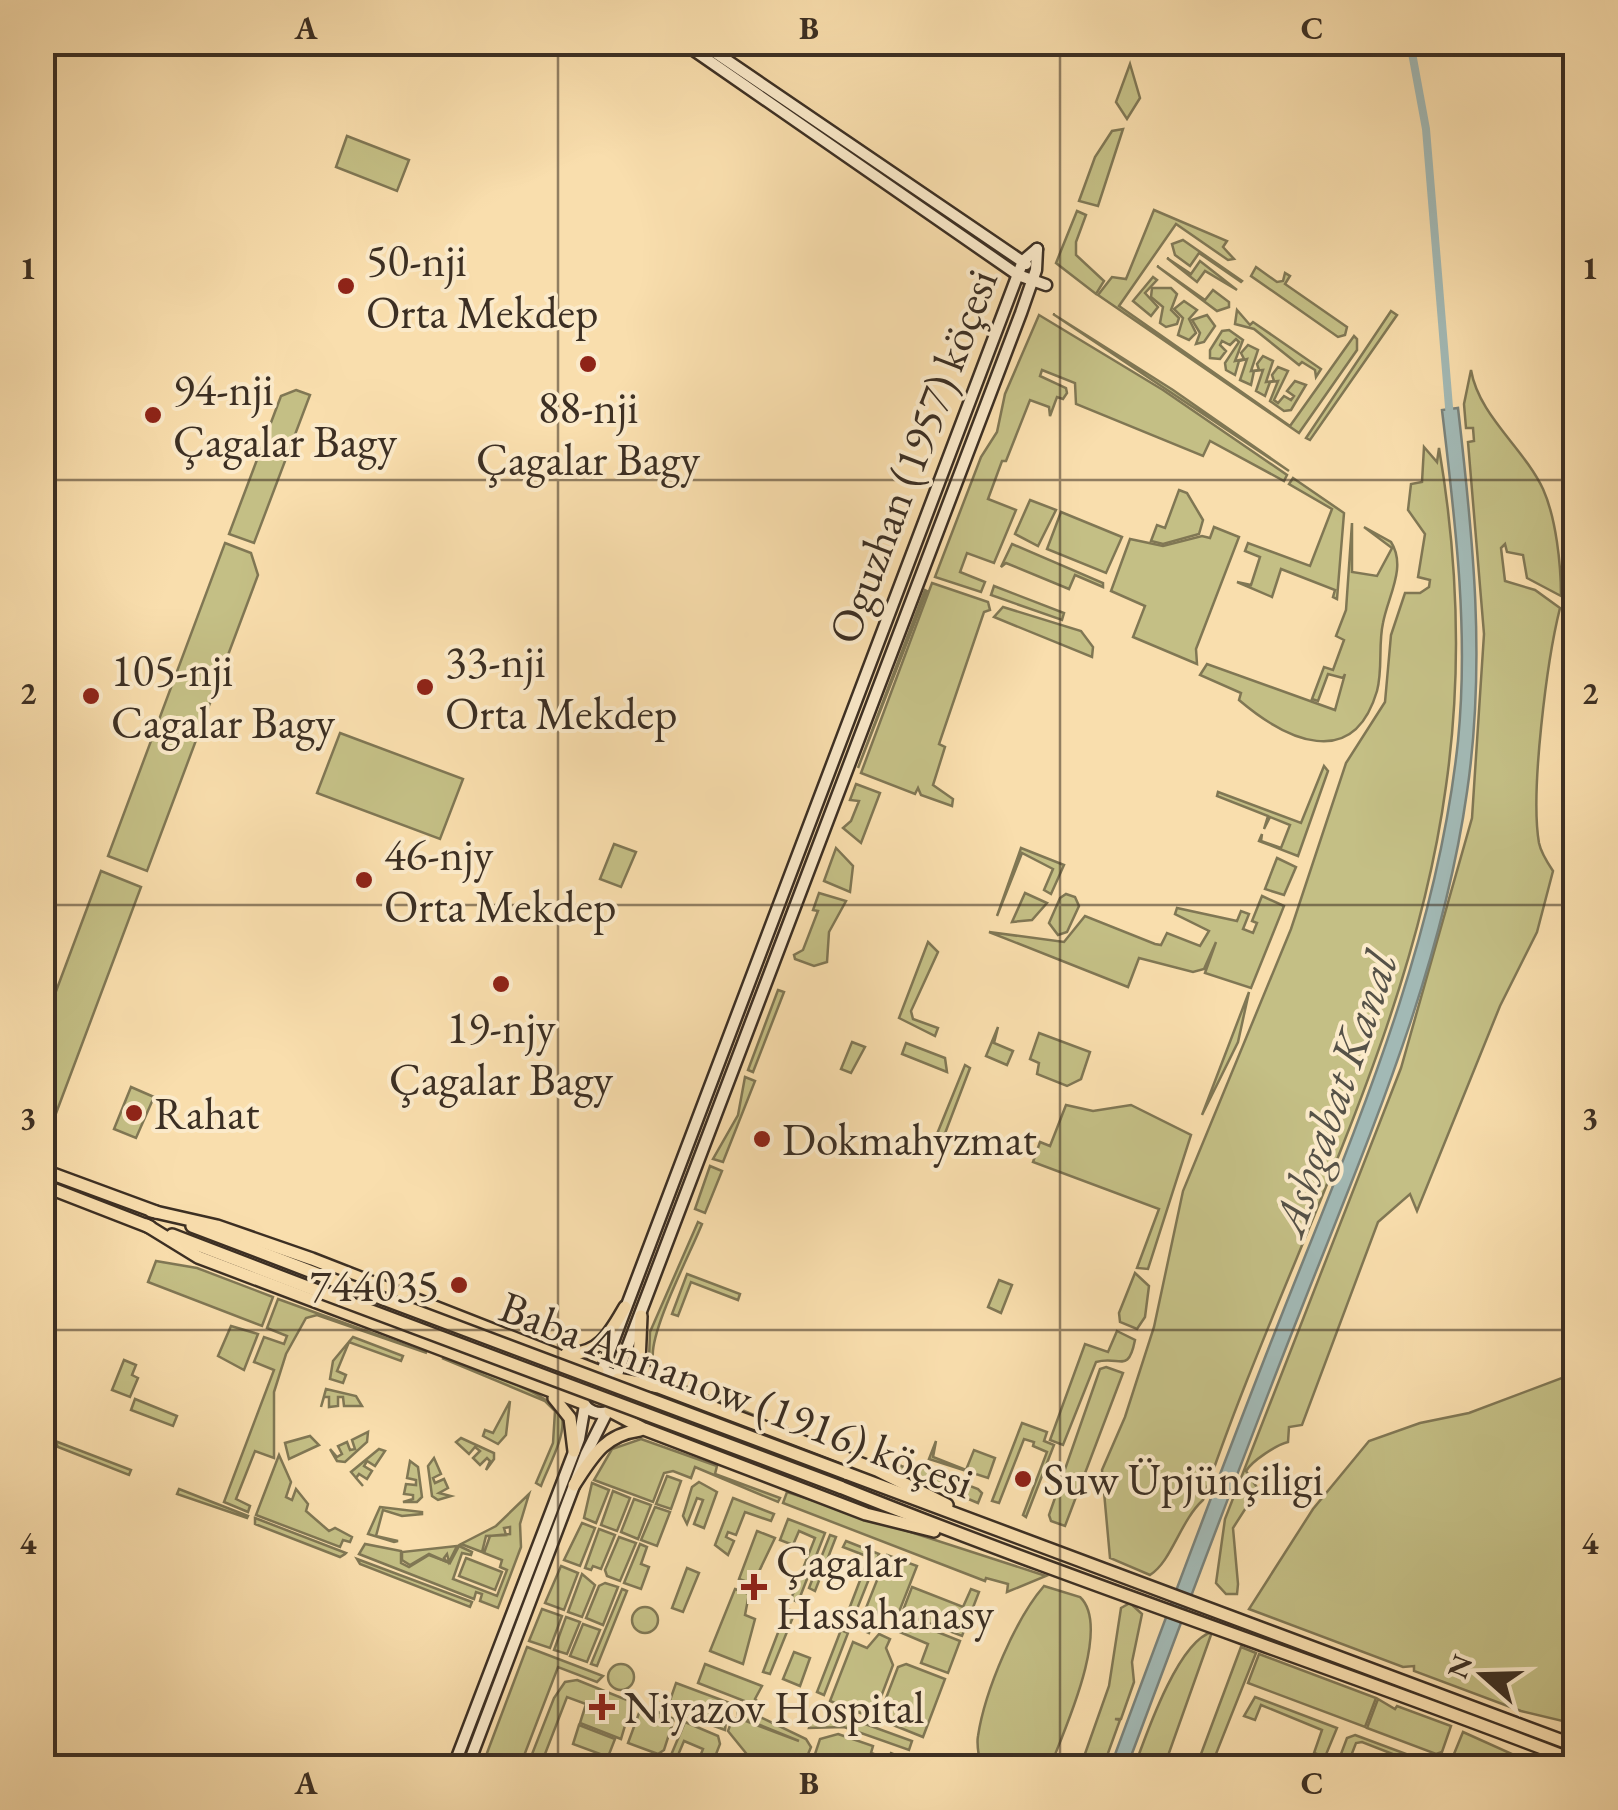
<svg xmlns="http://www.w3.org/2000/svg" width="1618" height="1810" font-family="'EB Garamond',serif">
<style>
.green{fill:#c4bf85;stroke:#807754;stroke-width:2.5}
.water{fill:#a2b9b5;stroke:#79827b;stroke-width:2.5}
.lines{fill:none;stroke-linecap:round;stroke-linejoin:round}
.canal{stroke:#a2b9b5;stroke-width:8}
.secondary-casing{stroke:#3c2f23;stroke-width:15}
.primary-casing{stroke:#3c2f23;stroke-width:16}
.secondary{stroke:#fbeaca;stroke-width:10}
.primary{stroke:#f9dead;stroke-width:11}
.primary-bridge-casing{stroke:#3c2f23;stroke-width:16;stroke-linecap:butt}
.primary-bridge{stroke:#f9dead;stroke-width:11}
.grid{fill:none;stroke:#3c2f23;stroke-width:2.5;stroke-opacity:0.55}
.poi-dot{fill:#8f2418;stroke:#fbeaca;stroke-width:4}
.labels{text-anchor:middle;stroke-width:8;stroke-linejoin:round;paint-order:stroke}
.poi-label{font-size:45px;fill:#3c2f23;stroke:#fbeaca;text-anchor:start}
.street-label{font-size:45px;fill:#3c2f23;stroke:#fbeaca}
.water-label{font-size:48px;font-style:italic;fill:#565248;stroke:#fbeaca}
.neatline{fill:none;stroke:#3c2f23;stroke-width:4}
.grid-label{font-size:32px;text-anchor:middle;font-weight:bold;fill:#3c2f23}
</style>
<rect width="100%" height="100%" fill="#f9dead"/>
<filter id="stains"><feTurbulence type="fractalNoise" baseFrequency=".002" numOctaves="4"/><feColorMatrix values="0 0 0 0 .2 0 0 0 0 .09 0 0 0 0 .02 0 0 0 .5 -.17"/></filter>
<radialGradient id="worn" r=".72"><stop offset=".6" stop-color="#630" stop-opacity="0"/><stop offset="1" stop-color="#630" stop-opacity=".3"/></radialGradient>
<!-- green -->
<g class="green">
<polygon points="1130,64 1140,98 1127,119 1116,102"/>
<polygon points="1123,129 1098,206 1079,201 1095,157 1112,131"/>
<polygon points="347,136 409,160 397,191 336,167"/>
<polygon points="1154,210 1227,241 1223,247 1234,259 1228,260 1176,224 1119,306 1290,426 1354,336 1357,339 1357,350 1299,433 1098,295 1112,277 1126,279"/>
<polygon points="1077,211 1086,215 1076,242 1076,255 1104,281 1096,294 1056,263"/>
<polygon points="1183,240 1242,281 1241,282 1199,253 1190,266 1175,255 1172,244"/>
<polygon points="1167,258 1191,274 1200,261 1237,290 1205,271 1197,282"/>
<polygon points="1157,266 1205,300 1213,290 1229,302 1229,307 1217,311"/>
<polygon points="1256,267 1277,282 1283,281 1285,273 1290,276 1285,284 1347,327 1345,335 1338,337 1251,276"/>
<polygon points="1153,277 1157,280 1145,293 1158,307 1151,316 1133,301"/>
<polygon points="1152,288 1171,288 1177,294 1171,310 1179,318 1177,324 1166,327 1160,323 1163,307 1151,297"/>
<polygon points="1184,301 1197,310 1189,319 1196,333 1189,340 1178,335 1183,318 1174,309"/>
<polygon points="1237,310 1250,325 1253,322 1321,369 1316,377 1315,370 1302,362 1299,365 1254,329 1235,324"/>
<polygon points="1391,311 1397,315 1310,440 1306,438"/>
<polygon points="1053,314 1173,390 1289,471"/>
<polygon points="1039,315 1163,390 1287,475 1284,481 1210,441 1203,456 1076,404 1075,383 1042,370 1040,376 1066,388 1067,393 1063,399 1057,397 1050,416 1049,407 1030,400 1006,461 1002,461 988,499 1016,510 994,563 967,553 960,572 985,582 981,592 935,577 981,457 997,432 1005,394"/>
<polygon points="1207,315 1215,326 1204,342 1196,344 1200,333 1192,320"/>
<polygon points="1229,330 1243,340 1235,361 1244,359 1241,353 1248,345 1258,350 1251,371 1259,370 1257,364 1263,356 1273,361 1266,382 1274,381 1272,375 1278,367 1288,371 1274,400 1278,403 1284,396 1291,400 1294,396 1287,391 1295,381 1306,385 1291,410 1284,411 1270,401 1278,381 1270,382 1265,396 1256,391 1263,370 1254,371 1251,385 1240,380 1247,359 1239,361 1235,375 1226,370 1225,363 1239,342 1236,339 1230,345 1222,341 1220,345 1226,351 1220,359 1210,358 1210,350 1222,331"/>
<path d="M1471 370C1479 416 1523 447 1543 489 1556 518 1561 564 1561 596L1527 578 1523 555 1507 552 1505 544 1501 548 1505 581 1535 590 1560 608C1547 660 1530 792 1539 843 1541 853 1547 862 1553 871L1537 932 1500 1006 1417 1211 1410 1194 1378 1222 1302 1425 1289 1427 1288 1442C1276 1445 1252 1461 1246 1471L1258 1489 1233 1528 1238 1584 1237 1594H1226L1216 1583 1225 1519 1401 1068 1472 818 1484 634 1468 442 1474 441 1473 428H1466L1464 404Z"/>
<polygon points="296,390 310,395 254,543 229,534 281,396"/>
<path d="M1424 447 1437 462 1439 448C1458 560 1462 674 1446 786 1412 1037 1282 1264 1203 1500 1180 1521 1172 1561 1150 1575L1110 1558 1102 1470 1125 1417 1154 1327 1183 1191 1291 929 1346 763 1385 702 1391 635 1405 593H1420L1429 587 1430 580 1418 577 1425 534 1408 510 1411 484 1422 482Z"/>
<polygon points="1293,478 1344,513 1337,599 1333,597 1335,590 1281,569 1272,597 1237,582 1251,585 1260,557 1245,551 1248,543 1310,566 1332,509 1289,484"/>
<polygon points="1179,490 1187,493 1203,520 1199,534 1163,544 1151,541 1157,525 1165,528"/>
<polygon points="1030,500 1056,510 1038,546 1015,534"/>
<polygon points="1061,512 1122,537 1106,573 1047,549"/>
<path d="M1352 523V572L1377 576 1392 548 1364 527 1391 542C1407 567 1388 596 1383 623 1378 645 1383 669 1377 691 1353 772 1286 740 1239 700L1241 693 1200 675 1207 664 1335 710 1345 674 1343 678 1328 674 1318 701 1312 699 1324 667 1333 670 1344 640 1336 636 1346 610Z"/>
<polygon points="1214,527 1239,537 1196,649 1197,664 1133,637 1145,606 1111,591 1130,539 1163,546 1202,536 1210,538"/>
<polygon points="225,543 251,553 258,575 147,871 108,856"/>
<polygon points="1012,544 1103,583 1103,587 1075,575 1069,589 1006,563 1001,567"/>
<polygon points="932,583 988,602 990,610 984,612 939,744 945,747 933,785 953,799 952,806 921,795 918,788 915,794 861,773"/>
<polygon points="994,586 1064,613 1062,620 991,595"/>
<polygon points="925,590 927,591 858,768"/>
<polygon points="1003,607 1081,631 1093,647 1092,657 994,617"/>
<polygon points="340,733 463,779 440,839 317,793"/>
<polygon points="1324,766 1328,771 1298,856 1259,841 1262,834 1261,841 1281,848 1290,825 1270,817 1264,829 1268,816 1217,796 1218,792 1301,823"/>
<polygon points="856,784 880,793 861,843 843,828 851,821 859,801 850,800"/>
<polygon points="614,844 636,852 621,887 600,879"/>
<polygon points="836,848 853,866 850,892 824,881"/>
<polygon points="1021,848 1064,865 1051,894 1044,890 1053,869 1022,853 997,916"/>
<polygon points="1277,858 1296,867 1284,895 1265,889"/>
<polygon points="101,871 141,887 46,1140 43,1026"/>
<polygon points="819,893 846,901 829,932 827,962 814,966 795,959 794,955 803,950 818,911 813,910"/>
<polygon points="1025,893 1047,903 1032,920 1012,922"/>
<polygon points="1066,894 1075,897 1079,906 1067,932 1058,935 1049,923 1060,898"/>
<polygon points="1262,896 1284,906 1251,988 1205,973 1216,942 1204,969 1193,972 1139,958 1128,987 989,932 1064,942 1085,916 1155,944 1161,945 1167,933 1200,946 1209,931 1175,914 1177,908 1237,921 1241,911 1249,914 1243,929 1253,933 1257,923 1252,921"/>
<polygon points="928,942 938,952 911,1011 913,1019 938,1028 935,1036 899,1018"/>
<polygon points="778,990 784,992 753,1072 748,1070"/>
<polygon points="1249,992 1238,1042 1202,1115"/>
<polygon points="998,1027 994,1043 1013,1051 1007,1065 986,1056"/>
<polygon points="1039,1033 1090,1052 1081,1079 1067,1086 1037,1074 1039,1063 1030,1059"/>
<polygon points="852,1042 865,1047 851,1073 841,1069"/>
<polygon points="906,1043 945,1058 947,1072 902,1054"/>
<polygon points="965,1065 970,1068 944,1136 937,1134"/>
<polygon points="745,1077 755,1081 723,1162 713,1159 738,1115"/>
<polygon points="131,1087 154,1097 136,1138 114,1129"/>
<polygon points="1066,1105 1093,1111 1131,1105 1191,1135 1148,1269 1137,1268 1159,1209 1033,1162 1040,1142 1050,1146"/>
<polygon points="710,1166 722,1171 705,1213 695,1209"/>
<path d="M698 1222 702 1224C690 1254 649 1332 653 1359L671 1380 756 1416 667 1382 649 1360 650 1332Z"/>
<polygon points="156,1261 197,1268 273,1297 262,1326 148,1282"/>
<polygon points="1135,1273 1149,1286 1145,1317 1137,1329 1120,1322 1119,1313"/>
<polygon points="687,1274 740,1294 738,1300 691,1282 678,1316 672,1314"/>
<polygon points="999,1280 1012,1285 1001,1313 988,1307"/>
<polygon points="278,1299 427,1353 317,1315 306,1318 286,1354 274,1392 274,1458 255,1451 236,1499 250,1506 248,1512 224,1502 274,1370 254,1362 264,1337 284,1344 287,1336 267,1328"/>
<polygon points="231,1326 258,1334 244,1370 218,1356"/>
<path d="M1117 1331 1135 1340C1128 1375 1120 1355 1096 1362L1063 1445 1050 1440 1085 1344 1108 1352Z"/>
<polygon points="353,1337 403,1356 401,1361 349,1342 337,1371 346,1375 343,1383 330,1379 333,1361"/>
<path d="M442 1358C468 1368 555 1391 562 1418 566 1436 547 1469 541 1486L536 1483 553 1443 555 1411 545 1401Z"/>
<polygon points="124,1360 136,1365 132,1375 138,1378 130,1397 112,1390"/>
<polygon points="1106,1367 1123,1373 1065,1526 1051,1521 1049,1515 1100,1369"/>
<polygon points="1575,1373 1575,1724 1521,1711 1414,1671 1414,1666 1403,1667 1249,1609 1313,1509 1369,1441 1420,1423 1469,1413"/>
<polygon points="326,1389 356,1396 362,1406 344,1406 343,1397 338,1397 338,1406 329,1407 329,1397 324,1397 321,1407"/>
<polygon points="135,1399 177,1416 173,1426 131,1410"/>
<polygon points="510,1401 506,1435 498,1444 483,1436 485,1430 493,1433"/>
<polygon points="1022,1423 1047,1432 1044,1441 1054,1445 1026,1517 1023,1515 1047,1452 1033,1446 1034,1442 1024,1439 999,1503 992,1501"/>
<polygon points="368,1432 367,1442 345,1462 337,1461 330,1449 337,1457 342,1454 338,1446 347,1442 350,1450 355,1449 352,1440"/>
<polygon points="310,1436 319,1445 289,1459 285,1443"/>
<polygon points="461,1438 494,1453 494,1459 486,1470 490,1461 487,1458 480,1465 473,1458 480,1451 475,1447 469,1454 456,1442"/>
<polygon points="641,1439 717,1466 715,1474 780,1498 778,1502 695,1467 691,1478 673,1471 664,1473 653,1502 594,1480 612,1449"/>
<polygon points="55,1441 131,1470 129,1475 58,1447"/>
<polygon points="936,1441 933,1457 966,1470 974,1450 995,1458 988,1478 929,1459"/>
<polygon points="379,1449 385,1451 375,1466 367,1461 364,1466 372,1471 367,1479 359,1474 356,1478 363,1486 351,1472"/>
<polygon points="279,1455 291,1482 286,1497 292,1500 296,1489 308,1504 306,1511 329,1531 335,1528 352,1537 350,1542 343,1540 340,1547 256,1515"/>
<polygon points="434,1458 441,1474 433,1478 435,1483 444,1479 448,1488 439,1493 451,1496 438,1500 432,1496 428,1466"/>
<polygon points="410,1461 418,1467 422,1497 417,1502 403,1502 413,1499 413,1495 404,1494 406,1484 416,1485 416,1480 407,1478"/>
<polygon points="894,1463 911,1470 913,1464 978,1489 982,1493 978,1503 892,1467"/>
<polygon points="667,1476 681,1481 671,1509 656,1504"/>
<polygon points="699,1482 717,1492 704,1528 694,1524 703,1500 697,1498 687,1524 683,1516 692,1487"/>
<polygon points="592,1483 609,1490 596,1523 584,1518"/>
<polygon points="179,1489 248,1516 247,1518 177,1494"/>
<polygon points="613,1491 630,1498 617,1531 601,1525"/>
<polygon points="787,1492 1046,1576 1007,1592 1008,1584 986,1578 985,1581 783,1503"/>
<polygon points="529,1494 520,1524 521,1547 498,1608 480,1601 482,1594 476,1592 474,1599 359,1554 365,1544 401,1551 401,1563 409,1567 429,1555 450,1563 459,1546 472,1552 471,1555 462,1553 453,1579 497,1596 507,1570 500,1567 502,1560 484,1553 490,1536 510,1534 510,1527 504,1528 506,1535 486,1536 482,1552 461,1544 496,1526"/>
<polygon points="733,1498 774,1514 771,1521 745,1512 736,1535 728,1532 726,1537 734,1541 728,1555 715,1545"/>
<polygon points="634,1499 651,1505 638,1539 621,1532"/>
<polygon points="380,1507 422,1512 422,1514 402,1516 383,1510 376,1536 398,1541 394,1542 368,1534"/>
<polygon points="655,1507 670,1512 657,1546 641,1540"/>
<polygon points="255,1518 346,1553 345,1554 340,1557 255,1524"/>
<polygon points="788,1519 825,1533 798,1602 791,1599 815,1538 799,1531 793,1545 780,1540"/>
<polygon points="582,1523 595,1528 580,1566 564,1560"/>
<polygon points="599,1529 615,1535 601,1569 593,1566 591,1570 585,1568"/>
<polygon points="757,1531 775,1538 753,1584 739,1579"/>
<polygon points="830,1535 836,1537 815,1591 809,1588"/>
<polygon points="619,1537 636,1543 620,1581 607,1576 605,1570"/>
<polygon points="846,1541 879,1554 853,1619 846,1617 869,1557 843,1547"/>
<polygon points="640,1544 647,1547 641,1564 649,1567 641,1589 624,1583"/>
<polygon points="457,1546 449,1562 447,1554 444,1558 447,1562 429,1554 410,1565 402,1560 402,1552"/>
<polygon points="887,1555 917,1566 899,1612 880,1605 869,1633 858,1628"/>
<polygon points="466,1558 502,1572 495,1590 459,1576"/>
<polygon points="357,1559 472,1602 470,1607 360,1564"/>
<polygon points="561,1566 578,1573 564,1610 545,1603"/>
<polygon points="687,1568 699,1573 683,1612 672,1608"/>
<polygon points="582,1574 595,1585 582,1617 568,1612"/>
<polygon points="605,1583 618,1587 603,1625 586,1618 599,1586"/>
<path d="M1044 1586 1080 1597C1112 1627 1064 1731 1050 1767H980C980 1757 976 1747 978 1736 985 1690 1016 1618 1044 1586Z"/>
<polygon points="912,1587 963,1607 971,1589 979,1592 962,1636 902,1613"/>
<polygon points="622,1589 627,1591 597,1666 591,1664"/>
<polygon points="735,1589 749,1594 745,1615 755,1619 743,1664 710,1651"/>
<polygon points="1130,1603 1142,1614 1132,1662 1134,1682 1121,1719 1115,1719 1120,1720 1103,1767 1080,1768 1109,1686 1121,1608"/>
<circle cx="645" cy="1620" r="13"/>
<polygon points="542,1609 562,1616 550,1648 529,1641"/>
<polygon points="787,1609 795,1612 770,1674 763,1672"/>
<polygon points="566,1617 580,1622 567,1654 554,1650"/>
<polygon points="900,1617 960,1641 948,1673 921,1663 928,1644 895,1630"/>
<polygon points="583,1624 600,1630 587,1662 570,1656"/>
<polygon points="841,1630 848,1633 824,1695 817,1692"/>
<path d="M1212 1632 1164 1767 1134 1768C1146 1735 1178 1641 1212 1632Z"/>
<polygon points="879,1634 890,1639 886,1648 893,1665 873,1718 830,1701 853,1642 867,1648"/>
<path d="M527 1647 603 1676 597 1682 558 1667 522 1761C511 1771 496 1765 484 1761Z"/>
<polygon points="1241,1647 1256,1653 1214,1759 1201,1754"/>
<polygon points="794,1652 810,1658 800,1686 783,1679"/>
<polygon points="1259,1654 1376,1698 1365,1727 1248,1683"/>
<polygon points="705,1664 762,1686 755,1699 765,1709 698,1683"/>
<polygon points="906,1664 945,1679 923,1737 878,1719 898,1667"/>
<circle cx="621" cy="1677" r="13"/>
<polygon points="577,1680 632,1702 621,1739 580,1723 586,1704 567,1697 540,1767 527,1767 554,1698 565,1682"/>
<polygon points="676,1683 735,1705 727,1712 725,1730 667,1709"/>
<polygon points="1255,1697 1337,1728 1325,1757 1314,1753 1322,1730 1261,1705 1255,1720 1244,1716"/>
<polygon points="1378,1699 1395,1709 1397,1706 1451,1726 1442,1752 1436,1754 1367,1728"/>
<polygon points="642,1705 674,1719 664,1750 658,1754 628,1743"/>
<polygon points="737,1706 806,1739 811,1747 806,1759 754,1763 728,1731 732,1720 738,1718 799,1741 738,1716"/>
<polygon points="832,1712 912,1741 909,1750 844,1727 809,1728 811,1722 830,1718"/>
<polygon points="685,1722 718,1736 720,1744 711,1767 696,1767 703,1749 684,1741 673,1767 666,1767"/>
<polygon points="579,1725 615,1739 608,1757 573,1744"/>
<polygon points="1463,1732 1541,1767 1469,1767 1458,1763 1454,1754"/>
<polygon points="838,1734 873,1746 871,1753 888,1759 891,1753 898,1756 879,1767 812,1763 820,1739"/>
<polygon points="1355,1735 1433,1764 1432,1767 1401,1765 1403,1758 1362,1742 1356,1743 1351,1756 1360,1762 1358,1767 1341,1754 1347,1738"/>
</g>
<!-- water -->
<path class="water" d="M1458 408C1473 537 1486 663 1467 792 1442 969 1369 1137 1304 1302 1243 1456 1185 1612 1127 1767L1110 1768C1167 1614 1224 1461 1284 1309 1357 1125 1437 940 1458 741 1469 630 1455 520 1442 410Z"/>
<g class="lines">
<!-- canal -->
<polyline class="canal" points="1410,42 1426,129 1450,419"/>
<defs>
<g id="secondary">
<polyline points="682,42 1018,275 1046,285"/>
<polyline points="700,42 1026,264"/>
<polyline points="602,1371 1023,261 1037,249"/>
<circle cx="601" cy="1392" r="21"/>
<polyline points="616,1377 1021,313 1036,270 1037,249"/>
<polyline points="453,1768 579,1439 585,1405"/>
<polyline points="467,1768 586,1454 607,1412"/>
</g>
<g id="primary">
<polyline points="42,1170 156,1212"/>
<polyline points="42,1185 150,1227"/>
<polyline points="151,1211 217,1226 312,1259 598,1371"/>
<polyline points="146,1225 198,1257 583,1403"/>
<polyline points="192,1226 328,1278"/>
<polyline points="172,1235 323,1293"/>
<polyline points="641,1316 639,1362 656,1384"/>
<path d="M567 1353C599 1356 611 1331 625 1307"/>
<polyline points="618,1379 659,1387 877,1470 947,1505"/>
<polyline points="554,1398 570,1418 574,1451"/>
<polyline points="610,1411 644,1429 866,1514 934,1531"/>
<polyline points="846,1473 1576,1746"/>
<path d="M574 1485C593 1456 604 1435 640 1430"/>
<path d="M840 1487C1083 1585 1332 1666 1576 1761"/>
</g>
</defs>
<!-- secondary casing -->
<use href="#secondary" class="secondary-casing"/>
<!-- primary casing -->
<use href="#primary" class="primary-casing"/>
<!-- secondary -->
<use href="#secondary" class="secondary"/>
<!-- primary -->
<use href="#primary" class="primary"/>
<defs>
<g id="primary-bridge">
<polyline points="328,1278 846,1473"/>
<polyline points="323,1293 840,1487"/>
</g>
</defs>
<!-- primary-bridge casing -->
<use href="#primary-bridge" class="primary-bridge-casing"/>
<!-- primary-bridge -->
<use href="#primary-bridge" class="primary-bridge"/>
</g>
<!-- grid -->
<path class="grid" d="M558 42V1768M1060 42V1768M42 480H1576M42 905H1576M42 1330H1576"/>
<!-- markers -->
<g class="poi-dot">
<circle cx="346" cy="286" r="10"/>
<circle cx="588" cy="364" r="10"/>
<circle cx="153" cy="415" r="10"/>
<circle cx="425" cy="687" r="10"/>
<circle cx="91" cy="696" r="10"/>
<circle cx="364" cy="880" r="10"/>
<circle cx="501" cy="984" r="10"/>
<circle cx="134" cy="1113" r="10"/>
<circle cx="762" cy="1139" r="10"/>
<circle cx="459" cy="1285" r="10"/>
<circle cx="1023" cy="1479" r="10"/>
<path d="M749 1572h10v10h10v10h-10v10h-10v-10h-10v-10h10z"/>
<path d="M597 1692h10v10h10v10h-10v10h-10v-10h-10v-10h10z"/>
</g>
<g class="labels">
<!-- poi labels -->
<g class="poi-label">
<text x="366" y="276">50-nji<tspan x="366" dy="52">Orta Mekdep</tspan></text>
<text x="173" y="405">94-nji<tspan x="173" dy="52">Çagalar Bagy</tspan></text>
<text x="588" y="423" text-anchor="middle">88-nji<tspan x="588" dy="52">Çagalar Bagy</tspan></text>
<text x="445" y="677">33-nji<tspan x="445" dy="52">Orta Mekdep</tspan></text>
<text x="111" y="686">105-nji<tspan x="111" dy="52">Cagalar Bagy</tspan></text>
<text x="384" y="870">46-njy<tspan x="384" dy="52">Orta Mekdep</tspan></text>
<text x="501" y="1043" text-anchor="middle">19-njy<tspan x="501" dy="52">Çagalar Bagy</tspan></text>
<text x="154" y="1129">Rahat</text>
<text x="782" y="1155">Dokmahyzmat</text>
<text x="439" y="1301" text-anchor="end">744035</text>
<text x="1043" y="1495">Suw Üpjünçiligi</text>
<text x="776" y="1577">Çagalar<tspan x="776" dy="52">Hassahanasy</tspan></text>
<text x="624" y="1723">Niyazov Hospital</text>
</g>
<!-- street labels -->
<g class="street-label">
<text transform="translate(912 456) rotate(-69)" y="16">Oguzhan (1957) köçesi</text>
<text transform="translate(737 1394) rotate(21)" y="16">Baba Annanow (1916) köçesi</text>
</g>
<!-- water labels -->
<g class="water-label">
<text transform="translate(1334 1093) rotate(-71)" y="17">Ashgabat Kanal</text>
</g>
</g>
<!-- margin -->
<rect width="1618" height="1810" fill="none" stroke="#f9dead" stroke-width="110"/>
<!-- north arrow -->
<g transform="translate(1483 1675) rotate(290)" stroke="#fbeaca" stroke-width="8" paint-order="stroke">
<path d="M0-8L18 38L0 25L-18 38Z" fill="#3c2f23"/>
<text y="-15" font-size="28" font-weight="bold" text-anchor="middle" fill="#3c2f23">N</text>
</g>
<rect x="55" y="55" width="1508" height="1700" class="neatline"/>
<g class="grid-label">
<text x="306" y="39">A</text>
<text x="809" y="39">B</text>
<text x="1312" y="39">C</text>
<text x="28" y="279">1</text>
<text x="1590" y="279">1</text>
<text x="28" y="704">2</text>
<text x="1590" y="704">2</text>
<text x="28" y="1129">3</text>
<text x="1590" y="1129">3</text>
<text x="28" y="1554">4</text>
<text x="1590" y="1554">4</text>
<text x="306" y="1794">A</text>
<text x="809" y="1794">B</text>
<text x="1312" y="1794">C</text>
</g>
<rect width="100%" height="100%" filter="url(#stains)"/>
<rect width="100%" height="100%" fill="url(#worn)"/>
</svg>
